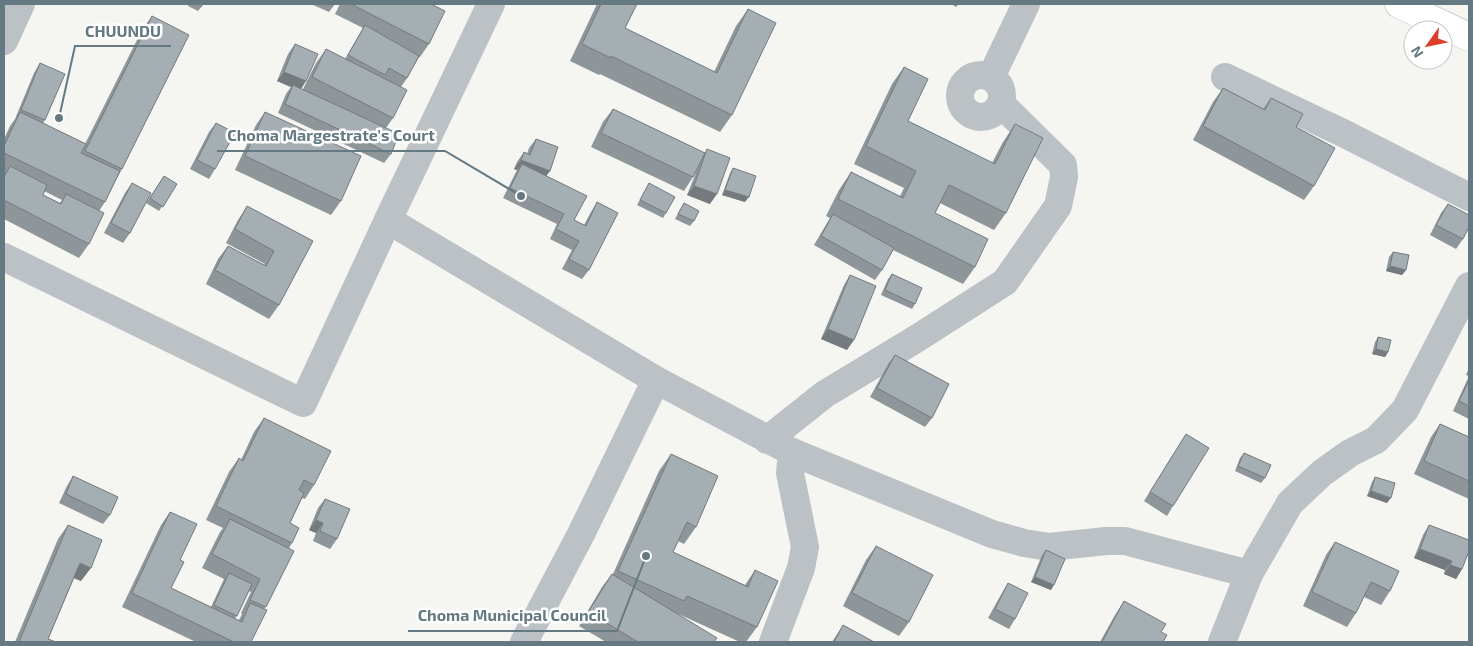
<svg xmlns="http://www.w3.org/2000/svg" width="1473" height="646" font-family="'Exo 2',sans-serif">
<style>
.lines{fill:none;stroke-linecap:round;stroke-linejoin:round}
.highway-casing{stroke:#afb4b7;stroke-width:29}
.minor{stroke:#bbc1c4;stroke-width:28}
.highway{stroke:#fff;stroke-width:28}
.wall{fill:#8e969a;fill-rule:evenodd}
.shaded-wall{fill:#747a7d}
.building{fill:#a5afb3;stroke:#747a7d}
.leader{fill:none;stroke:#657982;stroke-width:2}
.callout-dot{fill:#657982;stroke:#fff;stroke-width:2}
.callout-label{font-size:16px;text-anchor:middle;font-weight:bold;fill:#657982;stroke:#fff;stroke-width:5;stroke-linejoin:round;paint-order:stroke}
</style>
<rect width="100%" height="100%" fill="#f5f5f2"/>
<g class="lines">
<defs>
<polyline id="highway" points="1399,4 1469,37"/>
</defs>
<!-- highway casing -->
<use href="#highway" class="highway-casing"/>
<!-- minor -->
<g class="minor">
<polyline points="4,41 21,4"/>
<circle cx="981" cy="96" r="21"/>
<polyline points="991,77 1026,4"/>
<polyline points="1225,77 1345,134 1469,197"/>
<polyline points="388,220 656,380 581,534 524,642"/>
<polyline points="4,257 303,403 388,220 491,4"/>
<polyline points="656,380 792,452 992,534 1024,543 1049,547 1106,541 1125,541 1249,574"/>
<polyline points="767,440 825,394 916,339 1005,282 1058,206 1064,177 1063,165 1001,104"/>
<polyline points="773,642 801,568 805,547 790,473 792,452"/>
<polyline points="1222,642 1249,574 1290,503 1322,473 1350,453 1376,440 1405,410 1469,286"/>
</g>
<!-- highway -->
<use href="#highway" class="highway"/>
</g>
<!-- wall -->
<g class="wall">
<polygon points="189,4 204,4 198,11 188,6"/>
<polygon points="311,4 335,4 329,12"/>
<polygon points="340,4 431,4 429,44 420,57 419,57 407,78 401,87 393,118 386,128 391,154 384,163 278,113 286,94 291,87 277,81 288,54 295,44 301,89 303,89 316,63 326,49 345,59 363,28 335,14"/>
<polygon points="597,4 637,4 625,28 714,72 736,26 748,9 732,115 720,132 600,74 599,75 570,61"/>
<polygon points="951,4 959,4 956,7"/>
<path d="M152 16 122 169 118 176 105 202 99 211 89 244 79 258 4 219V174L5 172H4V139L10 126 15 119 34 73 40 63 45 120 43 123 85 144 142 30ZM44 191 62 200 60 203 43 195Z"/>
<polygon points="904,67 908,121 992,163 1003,142 1015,124 1006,213 994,230 940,203 935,213 975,267 963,284 893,250 882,270 875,280 814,245 830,218 826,216 839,190 851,172 900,196 904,188 854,164 892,84"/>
<polygon points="1223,88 1263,109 1271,98 1296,127 1314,186 1304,200 1193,140 1213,102"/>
<polygon points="613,109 705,153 707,149 710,204 687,195 697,170 693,177 684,191 591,147 603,122"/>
<polygon points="265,112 341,201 331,215 235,170 256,125"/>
<polygon points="216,123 215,169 209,179 190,169 209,132"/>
<polygon points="536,139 550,171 546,176 574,220 584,225 591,212 597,202 589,270 582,279 562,269 572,250 550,239 557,224 503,198 517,170 514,169 517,162 524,152 527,154 529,148"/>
<polygon points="733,168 745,202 722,195 730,173"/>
<polygon points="164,176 177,184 159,211 146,203"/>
<polygon points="132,183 130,233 123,243 104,233 125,193"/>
<polygon points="649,183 666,213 663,218 637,205"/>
<polygon points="684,203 694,221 690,226 675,219"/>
<polygon points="1448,204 1463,239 1456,249 1430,235 1441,213"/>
<polygon points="247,206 313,241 279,305 269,319 206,284 218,259 228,246 264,265 265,264 226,243 238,220"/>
<polygon points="1393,252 1406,270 1402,275 1386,271 1389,257"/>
<polygon points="892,274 915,304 912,309 881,295 888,279"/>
<polygon points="850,275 847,350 821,339 844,285"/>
<polygon points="1378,337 1388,352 1385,357 1372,354 1375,342"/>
<polygon points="895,355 932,418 925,427 870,397 888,364"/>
<polygon points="1469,368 1469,419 1453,411 1469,376 1466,375"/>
<path d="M264 418 314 485 305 499 302 498 290 523 292 543 289 548 251 642H196L122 607 161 525 170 512 180 560 171 588 211 607 224 579 202 568 220 532 223 528 206 520 229 472 239 458 241 460 254 432ZM249 591 251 592 241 613 242 614 239 620 235 619Z"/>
<polygon points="1440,424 1469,437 1469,499 1414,474 1431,437"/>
<polygon points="1186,434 1173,506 1167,516 1144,501"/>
<polygon points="1244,453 1265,478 1261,483 1235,471 1240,458"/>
<polygon points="671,454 696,527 684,544 678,541 673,552 745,585 755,570 757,627 746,642 740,642 676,613 714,642 606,642 579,626 602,587 612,574 613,574 659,471"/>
<polygon points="73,476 110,515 103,524 59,503 67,486"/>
<polygon points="1375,477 1387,503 1367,496 1372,482"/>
<polygon points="325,499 337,539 330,549 313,541 316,533 309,530 318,508"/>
<polygon points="68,525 81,581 74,578 48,639 56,642 15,642 58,539"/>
<polygon points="1429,525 1462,569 1456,579 1444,574 1445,570 1414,558 1423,535"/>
<polygon points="1335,542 1390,591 1381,605 1364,597 1356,613 1347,627 1303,606 1326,555"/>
<polygon points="876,546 909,622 899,636 843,606 866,560"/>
<polygon points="1046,550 1051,590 1031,582 1042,555"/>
<polygon points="1008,583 1015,619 1009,629 988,618 1002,593"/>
<polygon points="1124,601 1161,632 1163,642 1100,642 1115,615"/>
<polygon points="843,625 874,642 832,642"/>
</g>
<!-- shaded-wall -->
<g class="shaded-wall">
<polygon points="284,72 306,81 300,91 293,85 291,87 277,81"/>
<polygon points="521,160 550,171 543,180 522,164 517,170 514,169"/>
<polygon points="694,186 717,194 710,204 687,195"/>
<polygon points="725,190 749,197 745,202 722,195"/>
<polygon points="1390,266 1406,270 1402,275 1386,271"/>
<polygon points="828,329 854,340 847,350 821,339"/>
<polygon points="1376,349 1388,352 1385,357 1372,354"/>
<polygon points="1371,491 1391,498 1387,503 1367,496"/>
<polygon points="316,520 323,523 316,533 309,530"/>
<polygon points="1420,549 1452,561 1445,570 1414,558"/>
<polygon points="80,563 91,568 81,581 71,577"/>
<polygon points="1450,565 1462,569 1456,579 1444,574"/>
<polygon points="1035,577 1054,585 1051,590 1031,582"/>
</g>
<!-- building -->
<g class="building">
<polygon points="351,4 431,4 445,11 429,44"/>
<polygon points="601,4 637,4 625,28 717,73 748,9 776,23 732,115 611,56 611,58 582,44"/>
<polygon points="152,16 189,35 122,169 85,151"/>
<polygon points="365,25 419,56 407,78 389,68 385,75 348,55"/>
<polygon points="295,44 318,54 306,81 284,72"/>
<polygon points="326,49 407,90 393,118 312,77"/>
<polygon points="40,63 65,74 45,120 21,110"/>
<polygon points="904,67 928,79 908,121 995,164 1015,124 1043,138 1006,213 949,185 935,213 988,239 975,267 838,199 851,172 903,198 916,171 866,146"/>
<polygon points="293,85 399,134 391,154 285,104"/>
<polygon points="1223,88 1265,110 1271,98 1303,114 1296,127 1335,148 1314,186 1203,126"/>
<polygon points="613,109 705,153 693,177 601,133"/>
<polygon points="20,112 86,144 81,153 120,171 105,202 4,153 4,146"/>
<polygon points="265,112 361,156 341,201 245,156"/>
<polygon points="216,123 235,133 215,169 197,160"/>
<polygon points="536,139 558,147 550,171 521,160 524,152 530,155"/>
<polygon points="707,149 730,158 717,194 694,186"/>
<polygon points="522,164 587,196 574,220 586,226 597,202 618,213 589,270 569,259 579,241 556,229 564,214 510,188"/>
<polygon points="10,166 47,185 43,195 61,204 66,194 104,213 89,244 4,200 4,177"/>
<polygon points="733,168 756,176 749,197 725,190"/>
<polygon points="164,176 177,184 163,207 150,198"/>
<polygon points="132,183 151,193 130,233 111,223"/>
<polygon points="649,183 675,197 666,213 640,200"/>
<polygon points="684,203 699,211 694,221 678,214"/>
<polygon points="1448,204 1469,215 1469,227 1463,239 1436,225"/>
<polygon points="247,206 313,241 279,305 215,270 228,246 266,266 274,251 235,229"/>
<polygon points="833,214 894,248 882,270 821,236"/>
<polygon points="1393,252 1409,255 1406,270 1390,266"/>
<polygon points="892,274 922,288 915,304 885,290"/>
<polygon points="850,275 876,286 854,340 828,329"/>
<polygon points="1378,337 1391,340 1388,352 1376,349"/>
<polygon points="895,355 949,384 932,418 877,388"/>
<polygon points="1469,380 1469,406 1459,401"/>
<polygon points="264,418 331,451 314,485 304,480 299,490 304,493 290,523 299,528 292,543 216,506 239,458 243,461"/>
<polygon points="1440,424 1469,437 1469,481 1424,461"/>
<polygon points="1186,434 1209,448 1173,506 1150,492"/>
<polygon points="1244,453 1271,465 1265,478 1238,466"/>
<polygon points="671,454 718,476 696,527 687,522 673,552 748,587 755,570 778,581 757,627 687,596 684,601 618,571"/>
<polygon points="73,476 118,497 110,515 66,494"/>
<polygon points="1375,477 1395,483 1391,498 1371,491"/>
<polygon points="325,499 350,509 337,539 320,531 323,523 316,520"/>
<polygon points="170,512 197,524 180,560 184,562 171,588 242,622 250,603 267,610 251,642 234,642 132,593"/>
<polygon points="230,519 294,551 266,607 250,600 260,579 212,554"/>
<polygon points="68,525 102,540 91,568 80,563 48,639 56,642 19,642"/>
<polygon points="1429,525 1469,540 1469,551 1462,569 1450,565 1452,561 1420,549"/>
<polygon points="1335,542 1399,571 1390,591 1371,582 1356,613 1312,592"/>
<polygon points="876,546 933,575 909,622 852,593"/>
<polygon points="1046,550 1065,559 1054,585 1035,577"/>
<polygon points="229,573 252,584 237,616 214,605"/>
<polygon points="612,574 717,638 714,642 638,642 588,612"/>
<polygon points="1008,583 1028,593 1015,619 995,609"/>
<polygon points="1124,601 1166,624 1161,632 1167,635 1163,642 1102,642"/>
<polygon points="843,625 874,642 834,642"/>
</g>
<!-- callouts -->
<path class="leader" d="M59 118L75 46H171M521 196L445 151H217M646 556L617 631H408"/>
<g class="callout-dot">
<circle cx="59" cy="118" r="5"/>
<circle cx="521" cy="196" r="5"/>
<circle cx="646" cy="556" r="5"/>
</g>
<g class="callout-label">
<text x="123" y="37">CHUUNDU</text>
<text x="331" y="141">Choma Margestrate's Court</text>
<text x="512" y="621">Choma Municipal Council</text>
</g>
<!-- border -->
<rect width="1473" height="646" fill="none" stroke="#657982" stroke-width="10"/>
<!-- north arrow -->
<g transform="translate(1428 45) rotate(237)"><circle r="24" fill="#ffffff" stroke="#c1c9cd"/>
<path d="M0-4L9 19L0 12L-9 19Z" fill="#dd3e2a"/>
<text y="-8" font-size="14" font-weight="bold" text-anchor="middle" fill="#657982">N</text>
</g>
</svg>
